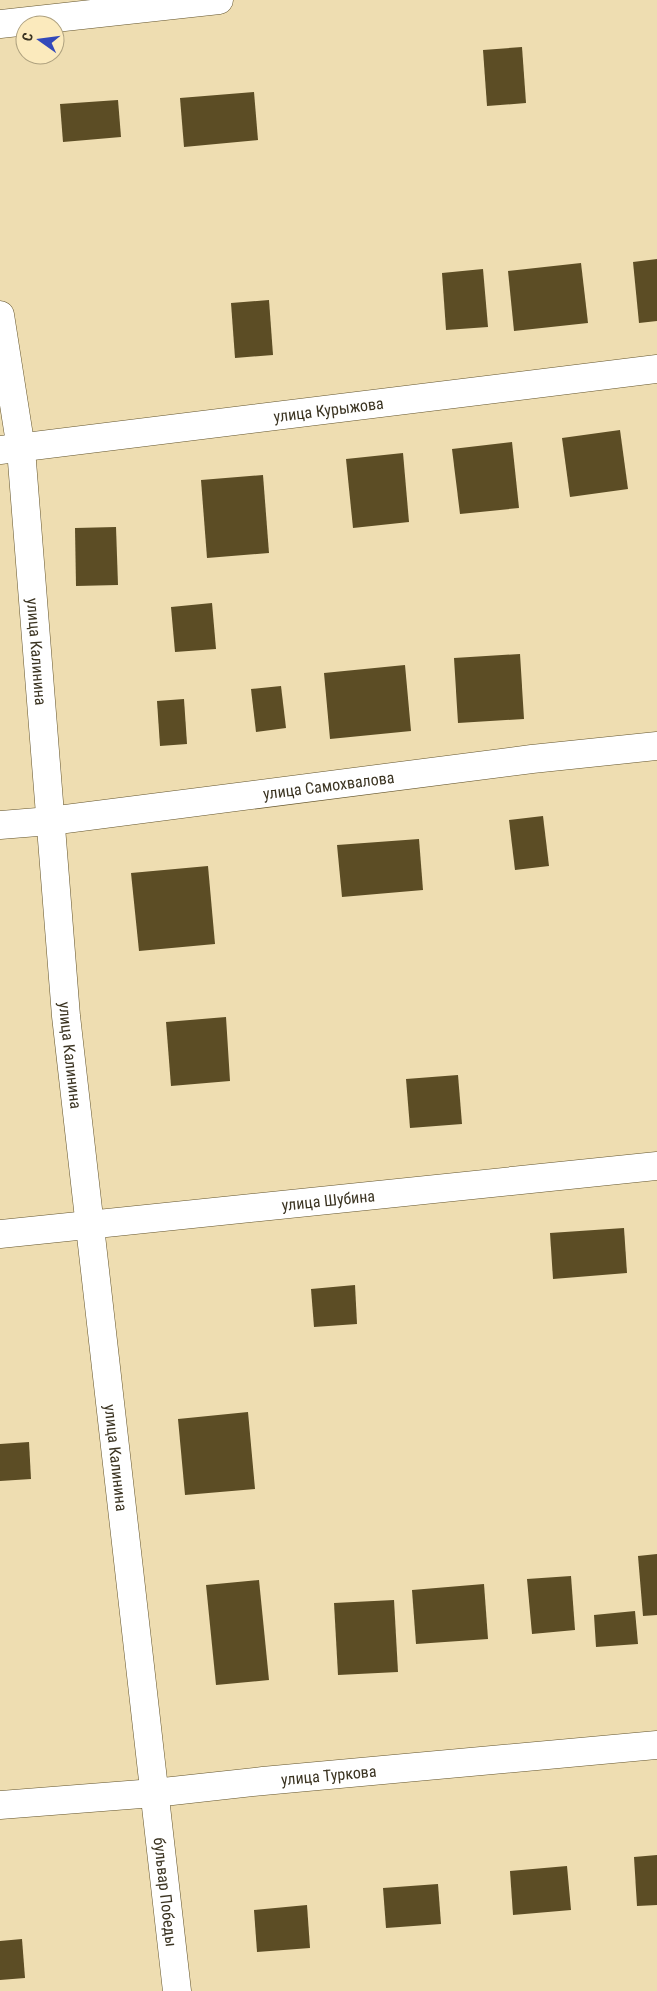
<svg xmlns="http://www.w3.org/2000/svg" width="657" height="1991" font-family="'Roboto Condensed',sans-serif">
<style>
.building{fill:#5c4d25}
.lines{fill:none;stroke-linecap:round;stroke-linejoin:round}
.minor-casing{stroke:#63542c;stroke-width:29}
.minor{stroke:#fff;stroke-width:28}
.labels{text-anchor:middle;stroke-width:5;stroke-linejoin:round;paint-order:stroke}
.street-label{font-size:16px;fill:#3b3422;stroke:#fbeabd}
</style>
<rect width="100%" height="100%" fill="#eeddb1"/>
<!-- building -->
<g class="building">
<polygon points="522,47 526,103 487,106 483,50"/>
<polygon points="254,92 258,140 184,147 180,98"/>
<polygon points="118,100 121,137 63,142 60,104"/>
<polygon points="657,259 657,321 639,323 633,262"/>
<polygon points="581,263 588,323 514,331 508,271"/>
<polygon points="483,269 488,327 446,330 442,273"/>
<polygon points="269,300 273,355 235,358 231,303"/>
<polygon points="620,430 628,489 570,497 562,438"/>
<polygon points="512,442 519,508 460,514 452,449"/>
<polygon points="403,453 409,522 353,528 346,459"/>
<polygon points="263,475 269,553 207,558 201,480"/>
<polygon points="116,527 118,585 76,586 75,528"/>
<polygon points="212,603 216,649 175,652 171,607"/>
<polygon points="520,654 524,719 458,723 454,658"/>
<polygon points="405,665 411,731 330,739 324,673"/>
<polygon points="281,686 286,728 256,732 251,689"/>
<polygon points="184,699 187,744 160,746 157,701"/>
<polygon points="543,816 549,866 515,870 509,820"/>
<polygon points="419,839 423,890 342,897 337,845"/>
<polygon points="208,866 215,944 139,951 131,873"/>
<polygon points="226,1017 230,1081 171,1086 166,1022"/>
<polygon points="458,1075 462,1124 410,1128 406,1079"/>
<polygon points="624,1228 627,1273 553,1279 550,1233"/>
<polygon points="355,1285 357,1324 314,1327 311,1289"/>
<polygon points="248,1412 255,1489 185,1495 178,1419"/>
<polygon points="29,1442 31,1479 0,1481 0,1444"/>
<polygon points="657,1554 657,1615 643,1616 638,1556"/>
<polygon points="571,1576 575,1630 532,1634 527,1579"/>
<polygon points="259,1580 269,1680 216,1685 206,1585"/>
<polygon points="484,1584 488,1639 416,1644 412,1590"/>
<polygon points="394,1600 398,1672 338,1675 334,1603"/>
<polygon points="635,1611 638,1644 596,1647 594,1615"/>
<polygon points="657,1855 657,1905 637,1906 634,1857"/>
<polygon points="567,1866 571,1910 513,1915 510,1871"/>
<polygon points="438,1884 441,1924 386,1928 383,1888"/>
<polygon points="307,1905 310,1948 257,1952 254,1910"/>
<polygon points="22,1939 25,1978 0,1980 0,1941"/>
</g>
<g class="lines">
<defs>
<g id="minor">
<polyline points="0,24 219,0"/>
<path id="s1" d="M0 315 21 449 66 1016 177 1991"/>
<path id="s2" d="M0 450 657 369"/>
<path id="s3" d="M0 825 50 821 532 759 657 746"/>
<path id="s4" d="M0 1234 657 1166"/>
<path id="s5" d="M0 1805 154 1793 263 1781 657 1745"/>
</g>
</defs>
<!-- minor casing -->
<use href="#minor" class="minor-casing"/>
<!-- minor -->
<use href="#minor" class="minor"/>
</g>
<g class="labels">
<!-- street labels -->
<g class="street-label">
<text dy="6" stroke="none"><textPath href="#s2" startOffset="331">улица Курыжова</textPath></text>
<text dy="6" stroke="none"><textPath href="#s1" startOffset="339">улица Калинина</textPath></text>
<text dy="6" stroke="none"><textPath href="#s3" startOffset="331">улица Самохвалова</textPath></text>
<text dy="6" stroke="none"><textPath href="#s1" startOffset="744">улица Калинина</textPath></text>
<text dy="6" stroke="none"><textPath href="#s4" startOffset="330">улица Шубина</textPath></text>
<text dy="6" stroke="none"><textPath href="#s1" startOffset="1149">улица Калинина</textPath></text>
<text dy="6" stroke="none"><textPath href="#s5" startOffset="330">улица Туркова</textPath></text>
<text dy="6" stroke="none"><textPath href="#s1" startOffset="1586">бульвар Победы</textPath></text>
</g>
</g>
<!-- north arrow -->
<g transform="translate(40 40) rotate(284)"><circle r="24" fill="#fbeabd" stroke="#aea17f"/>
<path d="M0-4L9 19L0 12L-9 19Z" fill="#3349ba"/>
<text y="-8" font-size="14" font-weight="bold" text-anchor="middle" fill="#3b3422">С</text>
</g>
</svg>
